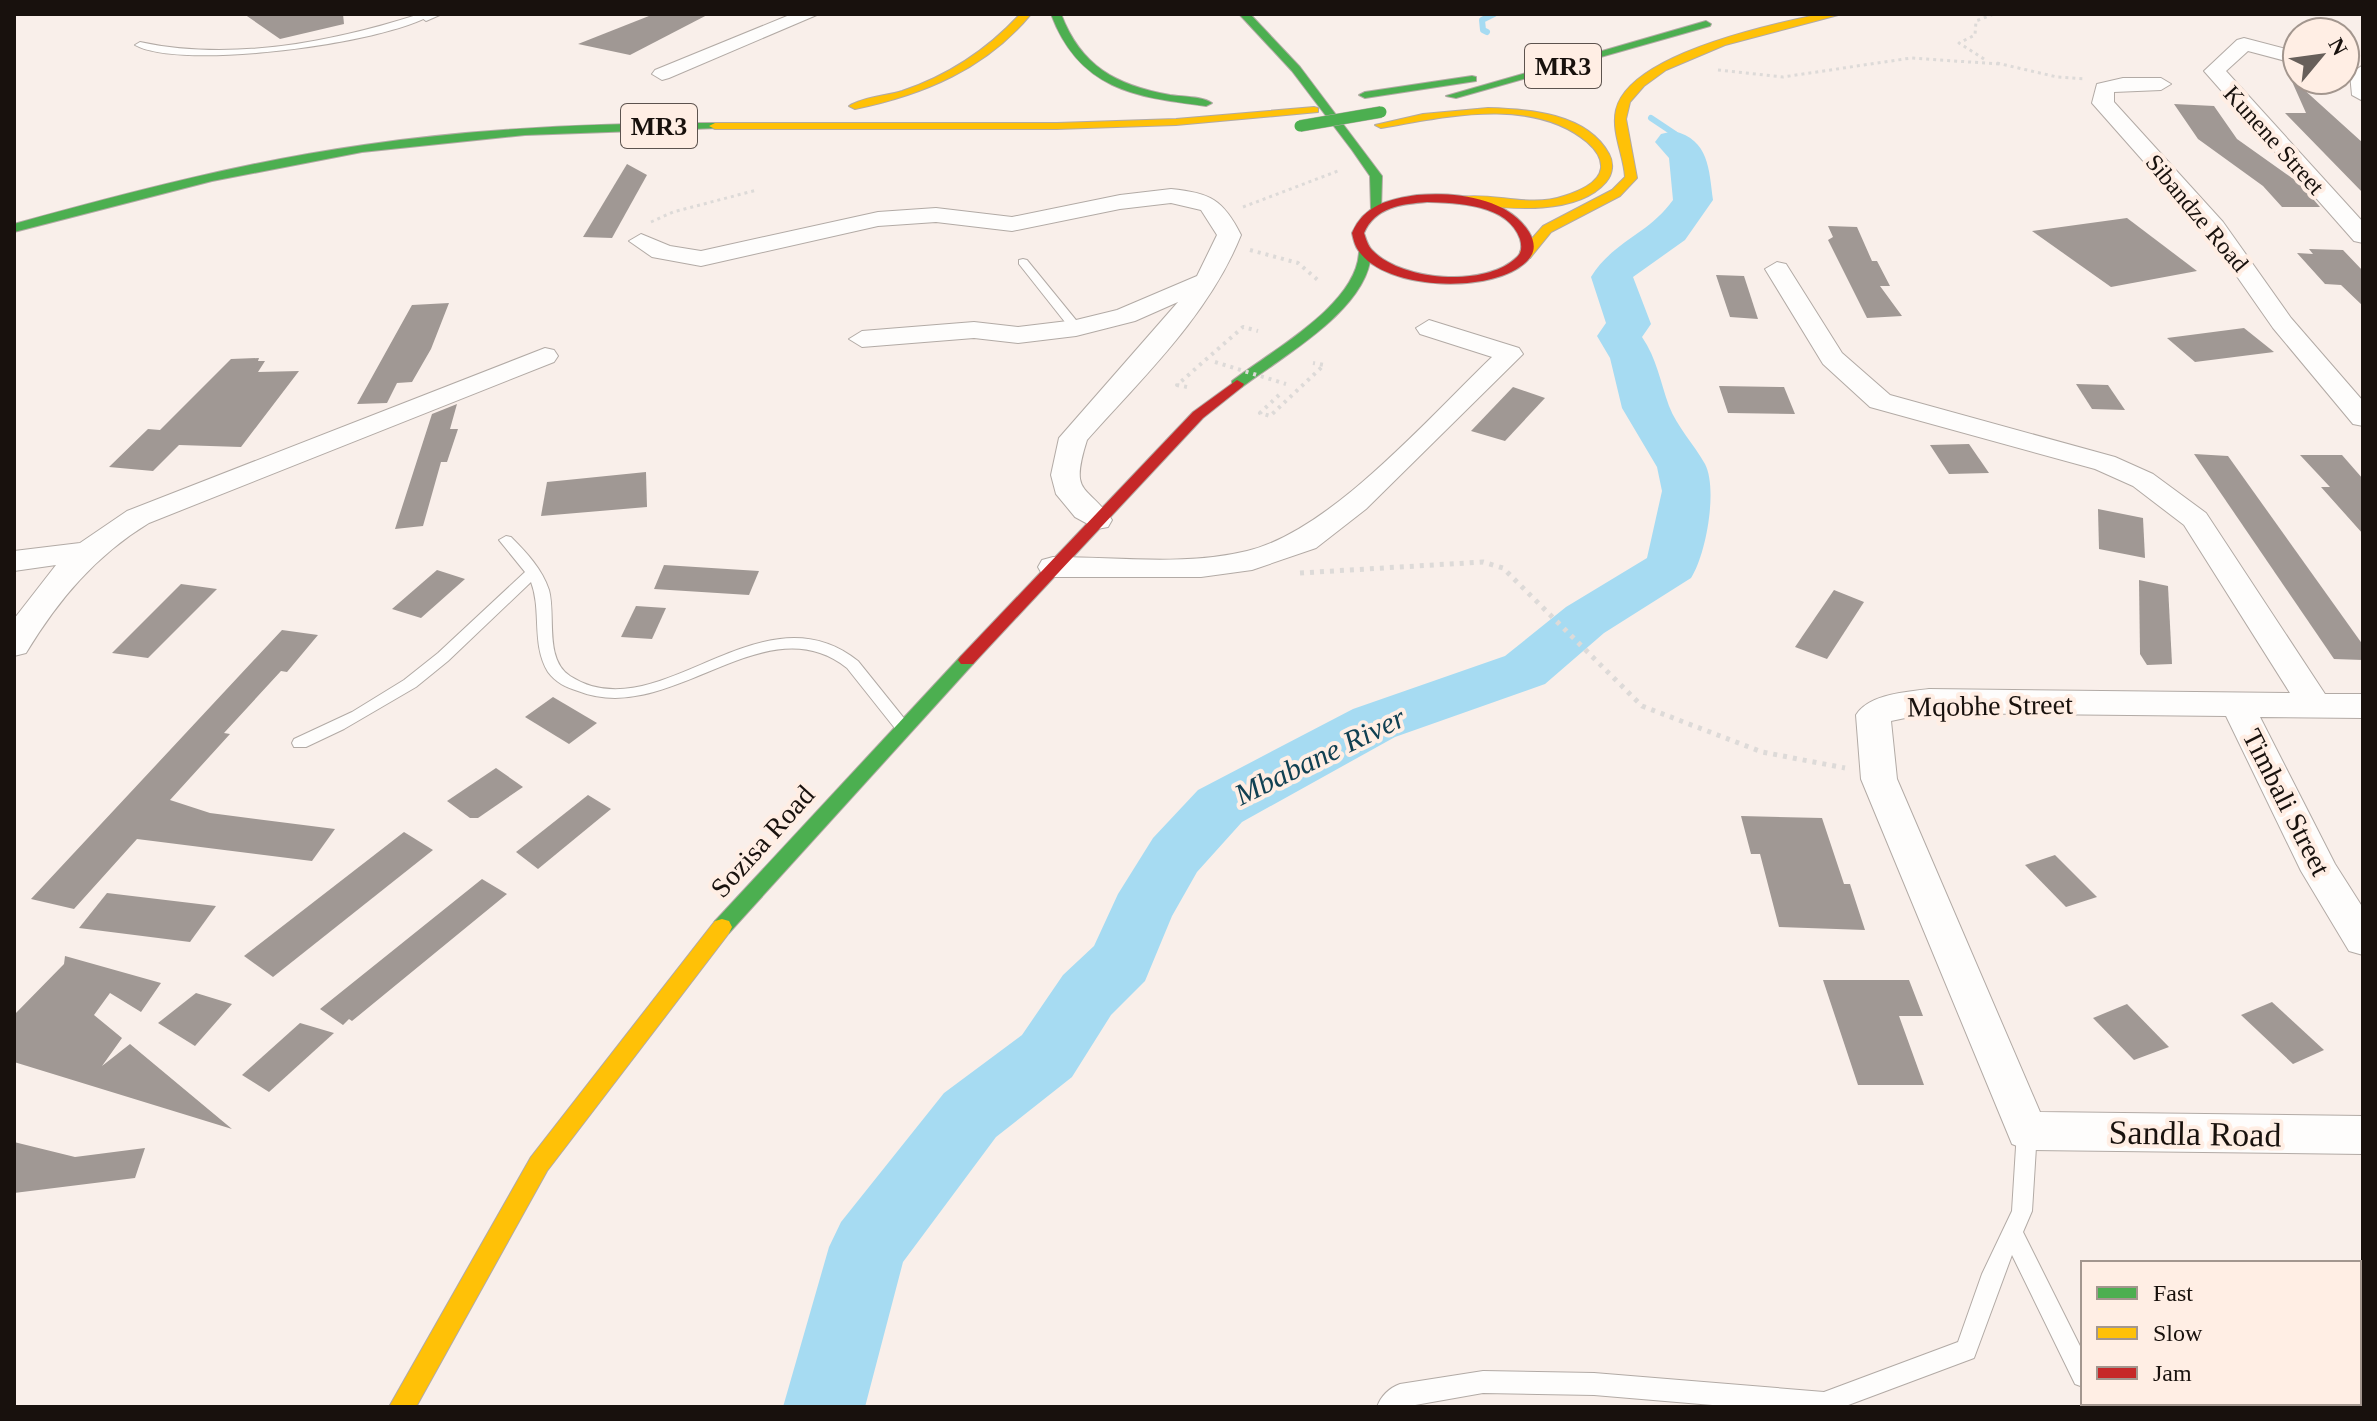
<svg xmlns="http://www.w3.org/2000/svg" width="2377" height="1421" font-family="'Times New Roman',serif">
<style>
.lines{fill:none;stroke-linecap:round;stroke-linejoin:round}
.stream{stroke:#a6dbf2;stroke-width:6}
.river{fill:#a6dbf2;fill-rule:evenodd}
.building{fill:#a09894}
.lane-casing{stroke:#b2aaa5;stroke-width:2}
.street-casing{stroke:#b2aaa5;stroke-width:2}
.fast-casing{stroke:#b2aaa5;stroke-width:2}
.slow-casing{stroke:#b2aaa5;stroke-width:2}
.jam-casing{stroke:#b2aaa5;stroke-width:2}
.path-far2{stroke:#dddad8;stroke-width:3;stroke-dasharray:3 4;stroke-linecap:butt}
.path-far1{stroke:#dddad8;stroke-width:4;stroke-dasharray:3 5;stroke-linecap:butt}
.path{stroke:#dddad8;stroke-width:5;stroke-dasharray:4 6;stroke-linecap:butt}
.lane{fill:#fefdfc;fill-rule:evenodd}
.street{fill:#fefdfc;fill-rule:evenodd}
.fast{fill:#4caf50;fill-rule:evenodd}
.slow{fill:#ffc107;fill-rule:evenodd}
.jam{fill:#c62828;fill-rule:evenodd}
.fast-bridge-casing{stroke:#b2aaa5;stroke-width:12;stroke-linecap:butt}
.path-bridge{stroke:#dddad8;stroke-width:4;stroke-dasharray:3 5;stroke-linecap:butt}
.fast-bridge{stroke:#4caf50;stroke-width:11}
.labels{text-anchor:middle;stroke-width:8;stroke-linejoin:round;paint-order:stroke}
.far-street-label{font-size:24px;fill:#18110d;stroke:#ffeee4}
.shield{fill:#ffeee4;stroke:#5d534e;stroke-width:2}
.shield-label{font-size:26px;font-weight:bold;fill:#18110d}
.street-label{font-size:28px;fill:#18110d;stroke:#ffeee4}
.water-label{font-size:30px;font-style:italic;fill:#104052;stroke:#ffeee4}
.near-street-label{font-size:34px;fill:#18110d;stroke:#ffeee4}
</style>
<rect width="100%" height="100%" fill="#f9efea"/>
<g class="lines">
<!-- stream -->
<g class="stream">
<polyline points="1487,32 1483,30 1482,20 1494,14"/>
<polyline points="1651,118 1675,134 1674,142"/>
</g>
<!-- river -->
<path class="river" d="M1674 131C1709 140 1709 169 1713 200L1685 240 1633 277 1651 324 1642 337C1657 359 1660 381 1669 406 1677 427 1694 444 1705 464 1718 489 1706 555 1691 578L1604 633 1545 684 1395 737 1242 822 1197 872 1172 916 1145 981 1111 1015 1072 1077 996 1137 903 1262 865 1407H783L829 1247 841 1222 944 1093 1022 1035 1063 975 1094 946 1118 894 1153 838 1198 790 1353 709 1505 656 1566 607 1647 558 1662 491 1657 467 1622 408 1610 358 1597 336 1606 323 1591 277C1613 241 1648 235 1673 200L1669 158 1655 142 1661 134Z"/>
</g>
<!-- building -->
<g class="building">
<polygon points="244,14 343,14 344,24 280,39"/>
<polygon points="654,14 709,14 630,55 578,44"/>
<polygon points="2290,77 2363,143 2363,193 2285,113 2306,113"/>
<polygon points="2174,104 2214,106 2237,139 2299,183 2320,207 2282,207 2263,186 2198,139"/>
<polygon points="627,164 647,175 612,238 583,237"/>
<polygon points="2127,218 2197,271 2111,287 2032,231"/>
<polygon points="1828,226 1857,227 1872,261 1877,261 1890,286 1880,286 1902,316 1867,318 1828,240 1833,237"/>
<polygon points="2309,249 2343,250 2363,271 2363,306 2341,285 2325,284 2297,253 2313,254"/>
<polygon points="1716,275 1744,276 1758,319 1730,317"/>
<polygon points="449,303 431,349 412,382 397,383 387,403 357,404 412,305"/>
<polygon points="2244,328 2274,352 2195,362 2167,338"/>
<polygon points="259,358 258,361 265,361 258,372 299,371 241,447 179,445 153,471 109,467 148,429 160,430 231,359"/>
<polygon points="2076,384 2108,385 2125,410 2092,409"/>
<polygon points="1719,386 1784,387 1795,414 1728,413"/>
<polygon points="1513,387 1545,398 1505,441 1471,431"/>
<polygon points="457,404 450,429 458,429 447,462 441,462 423,526 395,529 432,414"/>
<polygon points="1969,444 1989,473 1949,474 1930,445"/>
<polygon points="2194,454 2228,456 2363,645 2363,660 2334,659"/>
<polygon points="2300,455 2342,455 2363,479 2363,534 2321,487 2330,487"/>
<polygon points="646,472 647,507 541,516 547,482"/>
<polygon points="2098,509 2143,518 2145,558 2099,549"/>
<polygon points="664,565 759,571 749,595 654,589"/>
<polygon points="437,570 465,579 421,618 392,609"/>
<polygon points="2139,580 2168,586 2172,664 2147,665 2140,654"/>
<polygon points="181,584 217,589 148,658 112,653"/>
<polygon points="1834,590 1864,602 1827,659 1795,647"/>
<polygon points="636,606 666,608 652,639 621,637"/>
<polygon points="282,630 318,635 287,672 281,671 224,733 230,734 170,800 210,813 335,829 312,861 137,839 74,909 31,899"/>
<polygon points="553,697 597,723 569,744 525,717"/>
<polygon points="496,768 523,787 478,818 470,818 447,801"/>
<polygon points="588,795 611,809 538,869 516,852"/>
<polygon points="1741,816 1822,818 1844,884 1850,884 1865,930 1779,927 1760,854 1751,854"/>
<polygon points="404,832 433,850 273,977 244,956"/>
<polygon points="2055,855 2097,897 2066,907 2025,865"/>
<polygon points="482,879 507,894 352,1021 349,1019 343,1025 320,1009"/>
<polygon points="107,893 216,906 190,942 79,928"/>
<polygon points="65,956 161,983 141,1012 110,993 94,1015 122,1038 102,1066 130,1044 232,1129 14,1062 14,1015 64,964"/>
<polygon points="1823,980 1909,980 1923,1016 1899,1016 1924,1085 1858,1085"/>
<polygon points="196,993 232,1004 195,1046 158,1023"/>
<polygon points="2272,1002 2324,1050 2293,1064 2241,1015"/>
<polygon points="2127,1004 2169,1047 2134,1060 2093,1018"/>
<polygon points="300,1023 334,1033 269,1092 242,1075"/>
<polygon points="14,1142 75,1157 145,1148 135,1178 14,1193"/>
</g>
<g class="lines">
<defs>
<g id="lane">
<path d="M420 14 431 15C386 43 181 71 135 45L140 42C232 62 332 42 420 14Z"/>
<polygon points="1023,259 1027,260 1080,325 1080,331 1072,331 1019,264 1019,260"/>
<path d="M506 536 511 537C527 553 542 569 549 590 556 616 544 659 570 676 658 733 760 583 858 661L911 727 903 733 897 731 847 668C764 602 671 728 578 691 566 687 556 683 548 672 531 644 542 611 531 582L448 661 416 687 344 729 306 747H294L292 743 294 739 352 712 404 680 438 653 525 572 499 540Z"/>
<path d="M2027 1122 2034 1125 2037 1131 2032 1211 2023 1232 2083 1352V1387L2075 1384 2012 1255 1974 1358 1843 1407H1736L1594 1395 1483 1393 1404 1407H1377C1381 1396 1389 1388 1400 1384L1483 1371 1594 1373 1824 1392 1958 1342 1982 1274 2012 1211 2017 1131 2020 1125Z"/>
<polygon points="2085,1403 2108,1403 2109,1407 2086,1407"/>
</g>
<g id="street">
<polygon points="417,14 442,14 426,21"/>
<polygon points="792,14 819,14 669,78 662,80 652,74 655,70"/>
<polygon points="2244,38 2297,52 2297,64 2248,51 2226,71 2363,222 2363,243 2354,241 2204,71 2237,40"/>
<polygon points="2363,65 2363,101 2352,95 2350,74"/>
<polygon points="2123,78 2161,78 2171,84 2161,90 2114,92 2114,102 2223,222 2291,318 2363,401 2363,426 2353,424 2273,328 2206,232 2092,103 2097,84"/>
<path d="M1171 189C1210 193 1223 199 1241 235 1209 315 1143 377 1087 440 1069 497 1087 483 1112 520L1108 527 1097 529 1075 517 1056 494 1051 475 1059 438 1178 302 1135 321 1076 336 1018 343 974 338 862 347 849 339 862 331 974 322 1018 327 1076 320 1117 310 1197 276 1217 235 1201 210 1171 203 1120 209 1012 231 936 222 878 226 701 266 652 257 629 241 641 234 670 246 701 251 878 212 936 208 1012 217 1120 195Z"/>
<path d="M1777 262 1786 264 1842 353 1890 395 2115 457 2153 474 2206 513 2325 694H2363V718L2260 717 2335 864 2363 908V955L2349 951 2301 871 2226 716 1929 713 1891 721 1897 779 2040 1112 2363 1116V1154L2027 1150 2012 1144 1861 779 1856 715C1869 694 1906 692 1929 689L2290 693 2184 525 2133 486 2095 469 1870 407 1823 364 1765 269Z"/>
<path d="M1429 320 1519 348 1523 354 1366 509 1316 548 1252 570 1201 577H1053L1042 574 1038 567 1042 560 1053 557C1116 557 1186 566 1247 551 1331 531 1429 417 1492 357L1420 334 1416 328Z"/>
<path d="M545 348 554 350 558 356 554 362 149 523C95 556 59 599 26 653L14 656V619L56 565 14 571V551L80 543 127 511Z"/>
</g>
<g id="fast">
<path d="M1051 14H1061C1081 66 1115 85 1170 95 1183 97 1201 96 1212 103L1206 106C1134 97 1079 89 1051 14Z"/>
<polygon points="1239,14 1250,14 1300,67 1382,176 1381,212 1371,209 1370,176 1352,150 1292,71"/>
<polygon points="1706,21 1711,24 1710,26 1456,98 1446,96"/>
<polygon points="1472,76 1476,77 1476,81 1365,98 1359,95 1365,92"/>
<path d="M715 123 719 124V128L525 135 362 152 212 181 14 232V224C129 192 245 162 364 145 480 128 597 123 715 123Z"/>
<path d="M1365 248 1371 252C1370 308 1283 356 1242 387H1232V381C1271 351 1357 305 1359 252Z"/>
<polygon points="967,654 976,660 973,664 729,933 722,935 715,933 712,927 715,921 961,656"/>
</g>
<g id="slow">
<path d="M1020 14H1031C986 69 923 95 855 109L849 106C863 97 886 96 902 91 949 75 987 50 1020 14Z"/>
<path d="M1821 14H1842L1725 45 1666 70 1644 86 1630 102 1626 119 1637 178 1620 196 1551 232 1530 258H1520V252L1543 226 1612 190 1625 177C1624 156 1611 132 1616 110 1629 54 1772 24 1821 14Z"/>
<polygon points="1314,107 1318,108 1318,112 1176,125 1057,129 715,129 709,126 715,123 1057,123 1176,119"/>
<path d="M1488 108C1528 109 1587 113 1609 154 1614 163 1613 174 1606 182 1576 217 1505 208 1465 204L1461 203V197C1494 192 1529 208 1564 196 1576 192 1599 184 1601 168 1602 158 1595 149 1587 142 1532 96 1445 117 1381 128L1375 125 1423 114Z"/>
<polygon points="722,919 729,921 732,927 729,933 547,1171 416,1407 389,1407 531,1157 715,921"/>
</g>
<g id="jam">
<path d="M1417 195C1455 192 1507 197 1529 232 1535 242 1536 251 1528 260 1496 295 1384 291 1358 250 1355 246 1353 238 1352 233 1364 205 1389 199 1417 195ZM1427 202C1457 203 1508 204 1520 239 1522 246 1522 252 1517 257 1486 288 1401 281 1372 250 1368 246 1366 239 1364 233 1375 207 1402 204 1427 202Z"/>
<polygon points="1237,380 1244,384 1242,387 1203,418 973,664 961,664 958,660 961,656 1193,412"/>
</g>
</defs>
<!-- lane casing -->
<use href="#lane" class="lane-casing"/>
<!-- street casing -->
<use href="#street" class="street-casing"/>
<!-- fast casing -->
<use href="#fast" class="fast-casing"/>
<!-- slow casing -->
<use href="#slow" class="slow-casing"/>
<!-- jam casing -->
<use href="#jam" class="jam-casing"/>
<!-- path-far2 -->
<g class="path-far2">
<polyline points="1984,59 1959,43 1975,35 1976,21 1994,14"/>
<polyline points="1997,63 2057,77 2085,79"/>
<polyline points="1718,70 1783,77 1911,58 1999,64"/>
<polyline points="1243,207 1338,171"/>
<polyline points="651,222 673,212 757,190"/>
</g>
<!-- path-far1 -->
<g class="path-far1">
<polyline points="1250,250 1298,263 1319,281"/>
<polyline points="1187,387 1177,385 1243,327 1258,331"/>
<polyline points="1279,395 1260,413 1270,416 1324,365 1313,363"/>
</g>
<!-- path -->
<polyline class="path" points="1300,573 1483,562 1503,568 1642,706 1762,752 1845,768"/>
<!-- lane -->
<use href="#lane" class="lane"/>
<!-- street -->
<use href="#street" class="street"/>
<!-- fast -->
<use href="#fast" class="fast"/>
<!-- slow -->
<use href="#slow" class="slow"/>
<!-- jam -->
<use href="#jam" class="jam"/>
<defs>
<polyline id="fast-bridge" points="1300,126 1381,112"/>
</defs>
<!-- fast-bridge casing -->
<use href="#fast-bridge" class="fast-bridge-casing"/>
<!-- path-bridge -->
<polyline class="path-bridge" points="1215,362 1286,384"/>
<!-- fast-bridge -->
<use href="#fast-bridge" class="fast-bridge"/>
</g>
<g class="labels">
<!-- far-street labels -->
<g class="far-street-label">
<text transform="translate(2274 140) rotate(48)" y="8">Kunene Street</text>
<text transform="translate(2197 213) rotate(50)" y="8">Sibandze Road</text>
</g>
<!-- shield labels -->
<g class="shield">
<rect x="1525" y="44" width="76" height="44" rx="6"/>
<rect x="621" y="104" width="76" height="44" rx="6"/>
</g>
<g class="shield-label">
<text x="1563" y="75">MR3</text>
<text x="659" y="135">MR3</text>
</g>
<!-- street labels -->
<g class="street-label">
<text transform="translate(1990 705) rotate(-1)" y="10">Mqobhe Street</text>
<text transform="translate(2287 802) rotate(63)" y="10">Timbali Street</text>
<text transform="translate(762 841) rotate(-48)" y="10">Sozisa Road</text>
</g>
<!-- water labels -->
<g class="water-label">
<text transform="translate(1320 756) rotate(-26)" y="10">Mbabane River</text>
</g>
<!-- near-street labels -->
<g class="near-street-label">
<text transform="translate(2195 1133) rotate(1)" y="12">Sandla Road</text>
</g>
</g>
<!-- border -->
<rect width="2377" height="1421" fill="none" stroke="#18110d" stroke-width="32"/>
<!-- legend -->
<rect x="2081" y="1261" width="280" height="144" fill="#ffeee4" stroke="#a3968e" stroke-width="2"/>
<rect x="2097" y="1287" width="40" height="12" fill="#4caf50" stroke="#a3968e" stroke-width="2"/>
<text x="2153" y="1301" font-size="24" fill="#18110d">Fast</text>
<rect x="2097" y="1327" width="40" height="12" fill="#ffc107" stroke="#a3968e" stroke-width="2"/>
<text x="2153" y="1341" font-size="24" fill="#18110d">Slow</text>
<rect x="2097" y="1367" width="40" height="12" fill="#c62828" stroke="#a3968e" stroke-width="2"/>
<text x="2153" y="1381" font-size="24" fill="#18110d">Jam</text>
<!-- north arrow -->
<g transform="translate(2321 56) rotate(61)"><circle r="38" fill="#ffeee4" stroke="#a3968e" stroke-width="2"/>
<path d="M0-6L14 30L0 20L-14 30Z" fill="#675f5a"/>
<text y="-12" font-size="22" font-weight="bold" text-anchor="middle" fill="#18110d">N</text>
</g>
</svg>
